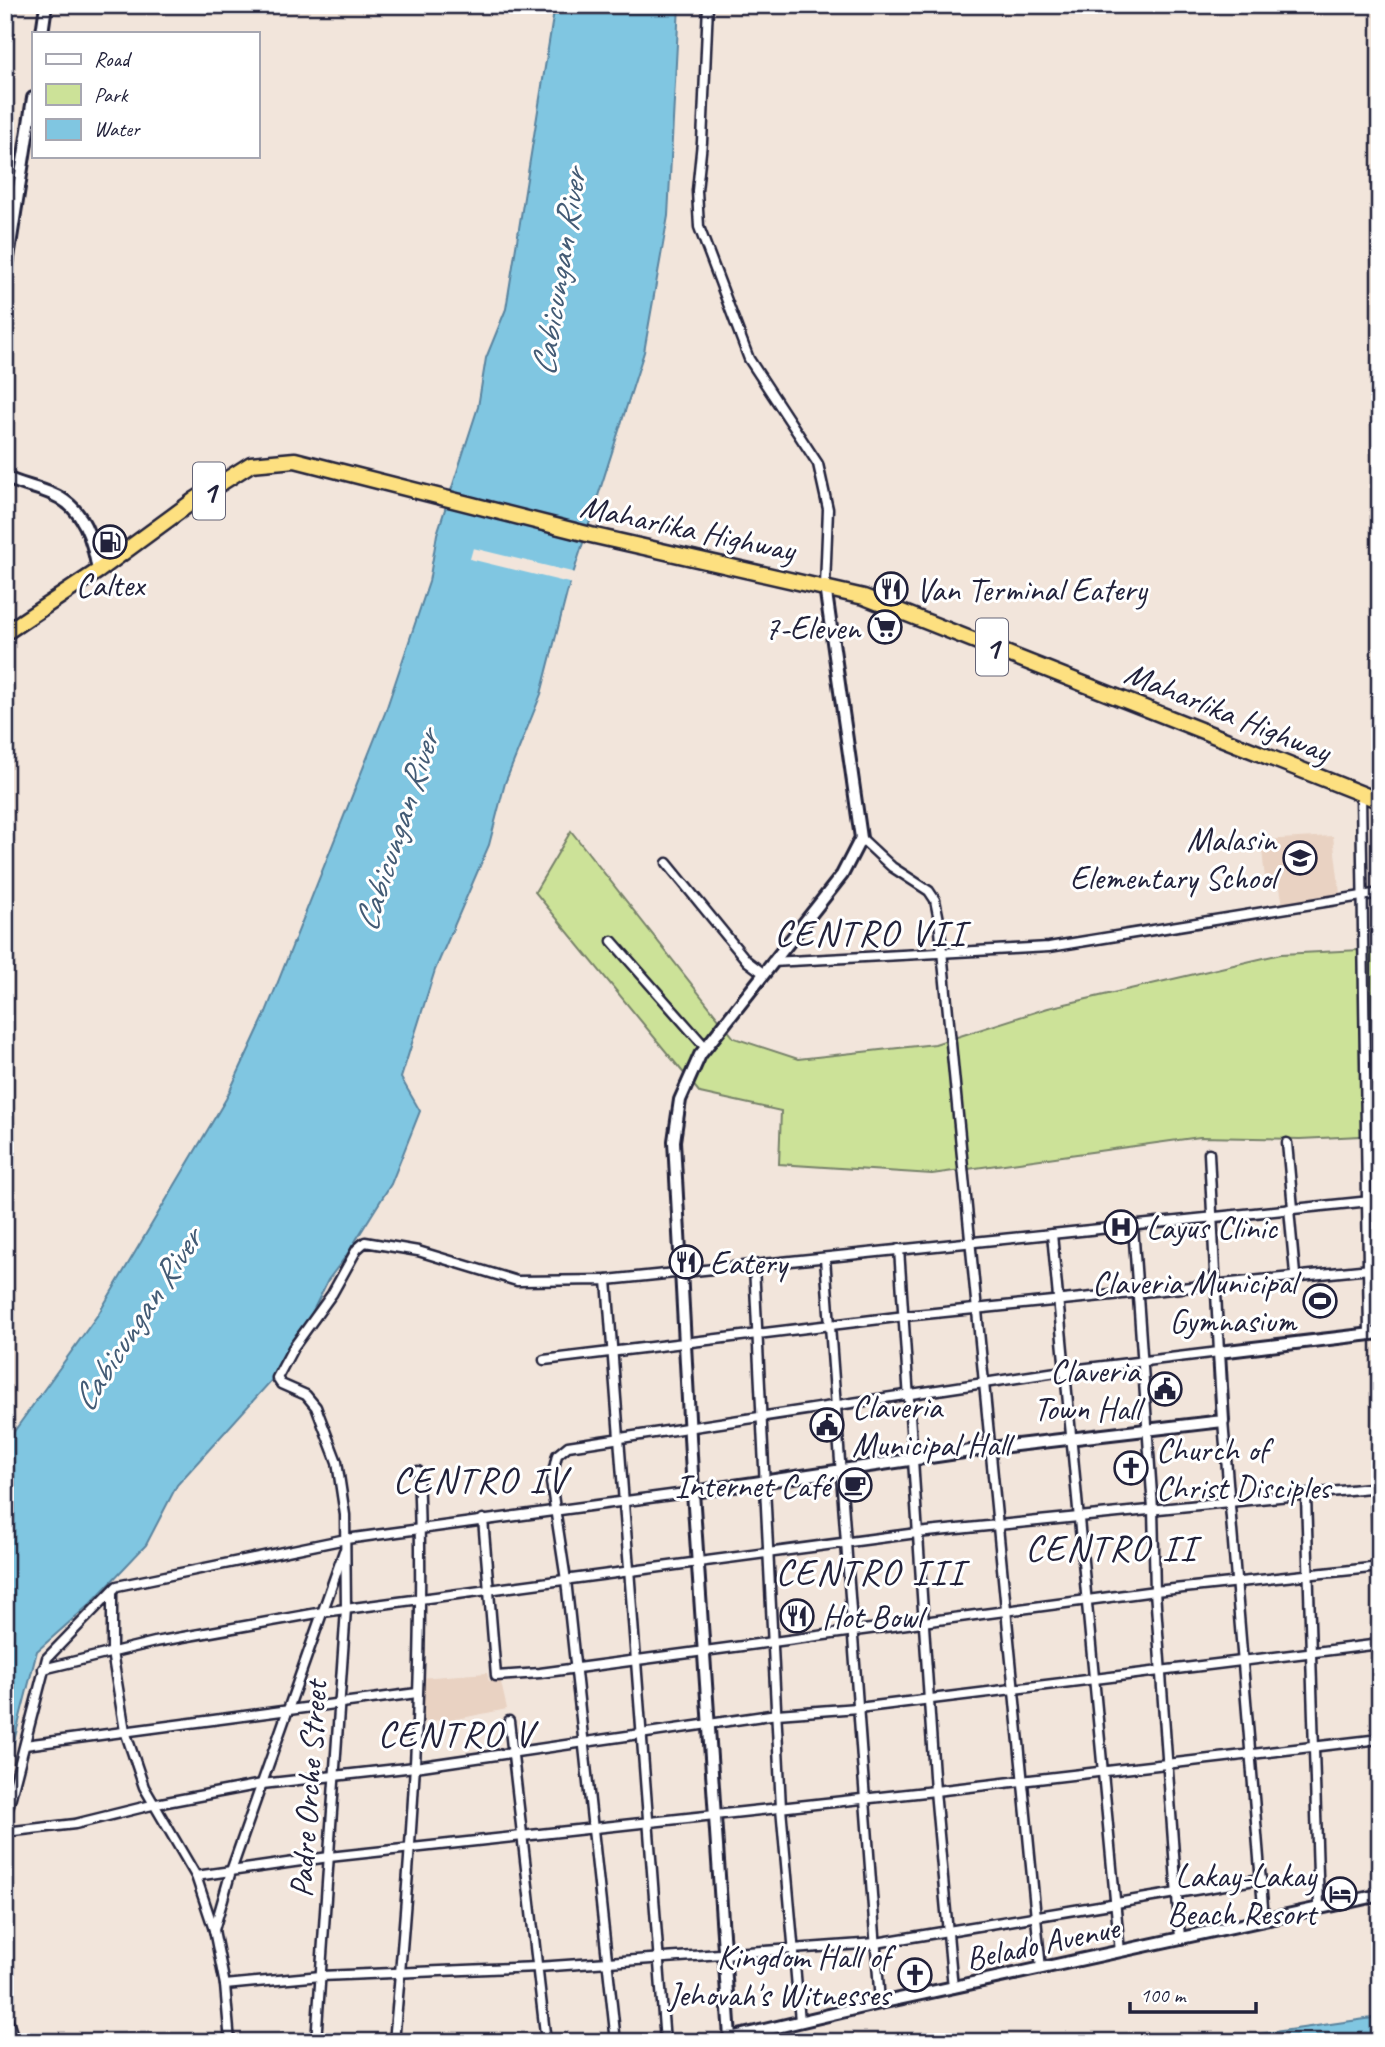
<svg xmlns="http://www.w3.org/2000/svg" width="1385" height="2047" font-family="Caveat,sans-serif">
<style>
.built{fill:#e9d2c2}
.green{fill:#cce298;stroke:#77826a;stroke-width:2}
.water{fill:#80c6e1;stroke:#5a849f;stroke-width:2}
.pier{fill:#f2e5db}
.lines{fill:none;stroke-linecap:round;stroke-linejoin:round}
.street-casing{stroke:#22223b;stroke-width:13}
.secondary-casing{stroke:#22223b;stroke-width:16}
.highway-casing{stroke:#22223b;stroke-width:19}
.street{stroke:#fff;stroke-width:8}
.secondary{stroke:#fff;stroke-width:10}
.highway{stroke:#fde080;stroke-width:14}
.labels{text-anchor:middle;stroke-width:6;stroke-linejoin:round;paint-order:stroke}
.shield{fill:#fff;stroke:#646476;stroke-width:2}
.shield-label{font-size:32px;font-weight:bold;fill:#22223b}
.street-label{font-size:33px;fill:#22223b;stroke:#fff}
.poi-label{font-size:33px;fill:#22223b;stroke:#fff;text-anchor:end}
.water-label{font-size:35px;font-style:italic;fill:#435b75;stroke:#fff}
.quarter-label{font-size:37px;letter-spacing:2px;fill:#22223b;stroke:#fff}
</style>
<rect width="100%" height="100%" fill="#f2e5db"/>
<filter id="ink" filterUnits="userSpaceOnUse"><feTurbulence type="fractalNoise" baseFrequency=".0143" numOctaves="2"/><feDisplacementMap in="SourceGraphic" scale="14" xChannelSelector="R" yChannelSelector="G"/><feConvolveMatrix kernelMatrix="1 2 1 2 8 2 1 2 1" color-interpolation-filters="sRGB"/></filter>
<g filter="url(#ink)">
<!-- built -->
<g class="built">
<polygon points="1333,836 1340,894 1283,905 1278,877 1265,879 1261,840"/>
<polygon points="487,1673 489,1681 500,1678 507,1709 462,1718 420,1722 419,1678"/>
</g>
<!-- green -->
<polygon class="green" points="571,831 734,1038 798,1059 935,1044 1048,1008 1281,954 1380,949 1380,1135 1300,1139 1200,1137 932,1174 779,1164 781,1111 700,1093 535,892"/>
<!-- water -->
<g class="water">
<polygon points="555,5 679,5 668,216 644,352 567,593 541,694 505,783 489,845 435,970 401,1078 420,1111 391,1184 346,1256 328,1280 288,1362 177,1485 146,1545 90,1604 37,1651 5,1776 5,1444 99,1313 226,1099 264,1017 385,713 429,582 437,534 478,407 486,358 506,309"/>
<polygon points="1380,2017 1380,2042 1203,2042"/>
</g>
<!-- pier -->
<polygon class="pier" points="473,548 576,573 573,584 470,559"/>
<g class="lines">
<defs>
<g id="street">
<polyline points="708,5 702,142 697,191 699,227 749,359 818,464 828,509 825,586"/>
<polyline points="1361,793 1369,1334"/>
<polyline points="861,838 892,867 929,891 935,900 939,920 1041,1969"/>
<polyline points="667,863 747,961 763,973"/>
<polyline points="612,941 706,1048"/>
<polyline points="772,962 1049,947 1380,893"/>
<polyline points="1287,1143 1293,1208"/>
<polyline points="1289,1209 1295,1274"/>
<polyline points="1133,1226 1153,1509 1155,1591 1180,1938"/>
<polyline points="1052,1234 1120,1952"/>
<polyline points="899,1249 935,1791 953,1988"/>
<polyline points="825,1258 880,2003"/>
<polyline points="754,1266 781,1808 800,2021"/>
<polyline points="607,1280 1380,1200"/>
<polyline points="544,1360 905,1316 1380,1268"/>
<polyline points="1223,1421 1264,1919"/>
<polyline points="1375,1488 1380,1585"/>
<polyline points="1306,1496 1319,1907"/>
<polyline points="483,1519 496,1676 540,1673 1155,1591 1380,1567"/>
<polyline points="112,1592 112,1652 125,1731 144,1787 196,1876 214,1930"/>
<polyline points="43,1669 155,1642 323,1612 917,1533 1380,1487"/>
<polyline points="509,1721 546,2042"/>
<polyline points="25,1745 417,1693"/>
<polyline points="5,1820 47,1658 117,1586 346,1539 693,1492"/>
<polyline points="5,1832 75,1824 156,1804 262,1784 415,1767 777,1714 858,1708 1380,1644"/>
<polyline points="196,1876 329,1857 935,1791 1380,1739"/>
<polyline points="225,1985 321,1976 538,1967 876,1943 1261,1879"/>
<polyline points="5,2012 15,2042"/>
<polyline points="230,2042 225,1985 214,1930 231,1871 344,1551"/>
<polyline points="316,2042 346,1609 345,1515 337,1462 316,1407 306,1395 281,1384 277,1378 293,1348 332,1294 357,1249 365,1242 418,1251 517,1281 607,1280 665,2042"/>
<path d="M394 2042C411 1852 426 1661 418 1471"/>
<polyline points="616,2042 566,1580 551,1482 557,1455 568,1446 1063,1371 1219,1352 1209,1153"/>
<polyline points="717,2042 730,2038"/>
</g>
<g id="secondary">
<polyline points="42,33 46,5"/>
<polyline points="5,277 33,98"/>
<path d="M5 477C20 485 37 487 52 494 84 507 93 540 98 571"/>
<polyline points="825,586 861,838 842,875 700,1055 680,1100 674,1141 693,1492 730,2038 880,2003 1380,1895"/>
<polyline points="693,1492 991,1448 1223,1421 1219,1352 1380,1333"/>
</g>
<polyline id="highway" points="5,633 98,571 196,499 251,464 295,460 591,535 864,597 1380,801"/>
</defs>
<!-- street casing -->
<use href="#street" class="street-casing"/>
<!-- secondary casing -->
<use href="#secondary" class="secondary-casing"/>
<!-- highway casing -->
<use href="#highway" class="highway-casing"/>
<!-- street -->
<use href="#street" class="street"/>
<!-- secondary -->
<use href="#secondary" class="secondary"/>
<!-- highway -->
<use href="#highway" class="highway"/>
</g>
</g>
<!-- icons -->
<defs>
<symbol id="fuel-ring" viewBox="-11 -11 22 22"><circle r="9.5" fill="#fff" stroke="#22223b" stroke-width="1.5"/><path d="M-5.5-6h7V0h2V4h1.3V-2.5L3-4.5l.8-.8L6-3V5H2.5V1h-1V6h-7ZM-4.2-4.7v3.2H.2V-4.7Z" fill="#22223b"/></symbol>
<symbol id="restaurant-ring" viewBox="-11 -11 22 22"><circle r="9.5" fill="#fff" stroke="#22223b" stroke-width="1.5"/><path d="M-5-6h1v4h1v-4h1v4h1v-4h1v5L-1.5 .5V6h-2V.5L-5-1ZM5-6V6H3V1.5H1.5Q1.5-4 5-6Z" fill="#22223b"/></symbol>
<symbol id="supermarket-ring" viewBox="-11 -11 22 22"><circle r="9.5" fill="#fff" stroke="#22223b" stroke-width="1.5"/><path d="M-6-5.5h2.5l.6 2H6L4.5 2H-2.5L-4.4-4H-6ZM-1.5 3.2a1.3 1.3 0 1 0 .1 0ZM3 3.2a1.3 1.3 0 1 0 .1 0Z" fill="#22223b"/></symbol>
<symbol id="school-ring" viewBox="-11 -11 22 22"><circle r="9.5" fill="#fff" stroke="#22223b" stroke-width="1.5"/><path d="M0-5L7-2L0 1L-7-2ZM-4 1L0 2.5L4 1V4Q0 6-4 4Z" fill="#22223b"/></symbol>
<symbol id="hospital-ring" viewBox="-11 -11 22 22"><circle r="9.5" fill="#fff" stroke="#22223b" stroke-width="1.5"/><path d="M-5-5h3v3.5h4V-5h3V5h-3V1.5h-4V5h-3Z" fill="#22223b"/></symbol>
<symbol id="stadium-ring" viewBox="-11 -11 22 22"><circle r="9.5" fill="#fff" stroke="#22223b" stroke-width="1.5"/><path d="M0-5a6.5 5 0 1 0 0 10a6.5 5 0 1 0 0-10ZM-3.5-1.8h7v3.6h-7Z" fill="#22223b"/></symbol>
<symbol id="civic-ring" viewBox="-11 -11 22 22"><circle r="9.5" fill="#fff" stroke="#22223b" stroke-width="1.5"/><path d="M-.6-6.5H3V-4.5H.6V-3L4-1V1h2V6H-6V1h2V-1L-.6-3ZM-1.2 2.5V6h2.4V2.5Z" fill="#22223b"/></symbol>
<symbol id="church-ring" viewBox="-11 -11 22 22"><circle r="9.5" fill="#fff" stroke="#22223b" stroke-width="1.5"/><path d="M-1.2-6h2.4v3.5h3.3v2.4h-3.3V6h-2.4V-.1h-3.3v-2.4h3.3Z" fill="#22223b"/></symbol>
<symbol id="cafe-ring" viewBox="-11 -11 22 22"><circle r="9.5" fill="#fff" stroke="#22223b" stroke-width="1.5"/><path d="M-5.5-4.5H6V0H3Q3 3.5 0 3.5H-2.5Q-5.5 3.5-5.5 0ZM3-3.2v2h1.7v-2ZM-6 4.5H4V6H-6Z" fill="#22223b"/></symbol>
<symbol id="hotel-ring" viewBox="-11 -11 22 22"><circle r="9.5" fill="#fff" stroke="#22223b" stroke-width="1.5"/><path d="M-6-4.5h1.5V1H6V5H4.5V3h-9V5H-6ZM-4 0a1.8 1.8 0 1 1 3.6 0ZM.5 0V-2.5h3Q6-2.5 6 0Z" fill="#22223b"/></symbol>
</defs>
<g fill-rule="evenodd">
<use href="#fuel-ring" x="91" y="523" width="38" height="38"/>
<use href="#restaurant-ring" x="872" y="570" width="38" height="38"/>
<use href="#supermarket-ring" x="866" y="608" width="38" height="38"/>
<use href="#school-ring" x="1281" y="839" width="38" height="38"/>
<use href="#hospital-ring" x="1102" y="1208" width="38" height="38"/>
<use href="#restaurant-ring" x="667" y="1243" width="38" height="38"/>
<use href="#stadium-ring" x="1301" y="1282" width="38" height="38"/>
<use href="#civic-ring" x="1146" y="1370" width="38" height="38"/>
<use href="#civic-ring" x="808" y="1406" width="38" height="38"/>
<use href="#church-ring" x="1112" y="1449" width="38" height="38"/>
<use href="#cafe-ring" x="836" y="1466" width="38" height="38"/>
<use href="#restaurant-ring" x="778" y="1597" width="38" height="38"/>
<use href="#hotel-ring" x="1321" y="1875" width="38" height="38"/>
<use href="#church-ring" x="896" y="1956" width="38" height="38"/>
</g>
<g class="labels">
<!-- shield labels -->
<g class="shield">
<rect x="193" y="462.5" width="32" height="57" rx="5"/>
<rect x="976" y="618.5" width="32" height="57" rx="5"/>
</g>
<g class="shield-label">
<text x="209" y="502">1</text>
<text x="992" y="658">1</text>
</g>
<!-- street labels -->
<g class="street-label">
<text transform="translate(688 527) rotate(12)" y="12">Maharlika Highway</text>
<text transform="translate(1228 711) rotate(22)" y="12">Maharlika Highway</text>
<text transform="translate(307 1789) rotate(-86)" y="12">Padre Orche Street</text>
<text transform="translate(1042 1942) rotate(-12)" y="12">Belado Avenue</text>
</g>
<!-- poi labels -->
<g class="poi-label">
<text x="110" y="596" text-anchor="middle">Caltex</text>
<text x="916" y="601" text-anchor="start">Van Terminal Eatery</text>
<text x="860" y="639">7-Eleven</text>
<text x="1276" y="851">Malasin<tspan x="1276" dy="38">Elementary School</tspan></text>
<text x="1146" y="1239" text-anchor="start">Layus Clinic</text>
<text x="710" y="1274" text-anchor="start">Eatery</text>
<text x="1296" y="1294">Claveria Municipal<tspan x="1296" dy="38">Gymnasium</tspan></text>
<text x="1140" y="1382">Claveria<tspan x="1140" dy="38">Town Hall</tspan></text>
<text x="852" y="1418" text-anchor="start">Claveria<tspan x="852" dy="38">Municipal Hall</tspan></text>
<text x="1156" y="1461" text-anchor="start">Church of<tspan x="1156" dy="38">Christ Disciples</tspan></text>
<text x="830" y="1497">Internet Café</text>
<text x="822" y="1628" text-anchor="start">Hot Bowl</text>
<text x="1316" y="1887">Lakay-Lakay<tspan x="1316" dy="38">Beach Resort</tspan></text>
<text x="890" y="1968">Kingdom Hall of<tspan x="890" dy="38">Jehovah's Witnesses</tspan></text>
</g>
<!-- water labels -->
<g class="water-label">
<text transform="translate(558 273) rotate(-81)" y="12">Cabicungan River</text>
<text transform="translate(396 831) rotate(-72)" y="12">Cabicungan River</text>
<text transform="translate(136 1320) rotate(-57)" y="12">Cabicungan River</text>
</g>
<!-- quarter labels -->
<g class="quarter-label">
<text x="870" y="945">CENTRO VII</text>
<text x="480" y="1492">CENTRO IV</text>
<text x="1111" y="1560">CENTRO II</text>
<text x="870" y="1584">CENTRO III</text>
<text x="456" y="1746">CENTRO V</text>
</g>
</g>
<!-- margin -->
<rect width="1385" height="2047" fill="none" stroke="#fff" stroke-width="28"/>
<rect x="14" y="14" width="1357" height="2019" fill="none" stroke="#22223b" stroke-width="2.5" filter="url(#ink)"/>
<!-- legend -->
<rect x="32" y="32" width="228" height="126" fill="#ffffff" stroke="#a7a7b1" stroke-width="2"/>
<rect x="46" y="54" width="35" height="10" fill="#ffffff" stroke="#a7a7b1" stroke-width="2"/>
<text x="94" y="66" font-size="21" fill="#22223b">Road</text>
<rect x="46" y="84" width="35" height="21" fill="#cce298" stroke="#a7a7b1" stroke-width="2"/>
<text x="94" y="102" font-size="21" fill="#22223b">Park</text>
<rect x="46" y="119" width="35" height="21" fill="#80c6e1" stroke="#a7a7b1" stroke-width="2"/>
<text x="94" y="136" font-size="21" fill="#22223b">Water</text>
<!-- scale -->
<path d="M1130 2002v10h126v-10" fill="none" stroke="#22223b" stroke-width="3.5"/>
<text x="1140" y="2002" font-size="21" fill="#22223b" stroke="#ffffff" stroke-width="5" paint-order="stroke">100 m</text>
</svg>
